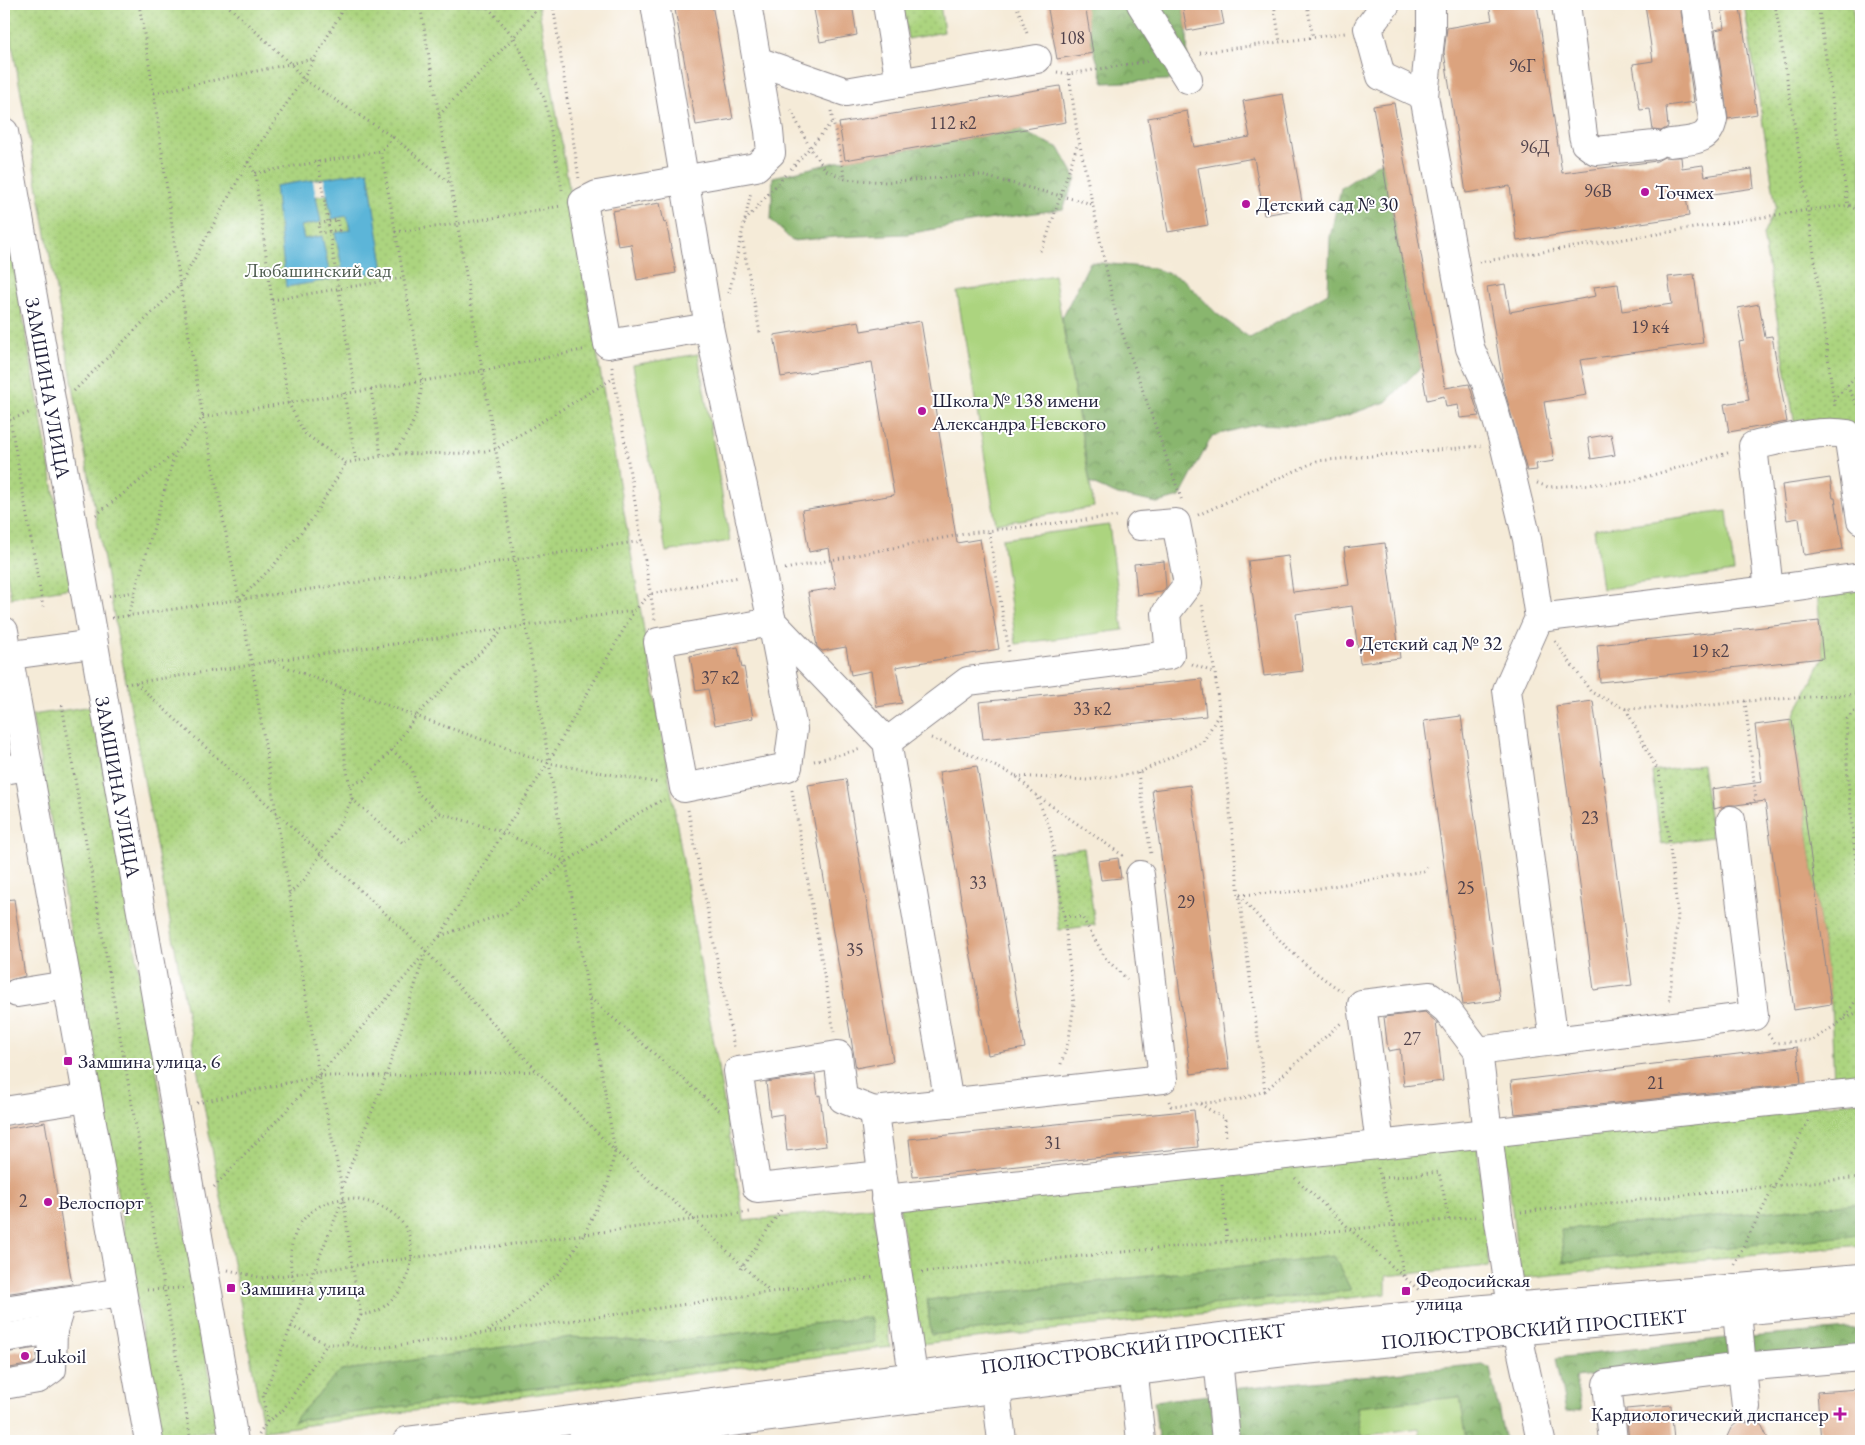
<svg xmlns="http://www.w3.org/2000/svg" width="1865" height="1445" font-family="'EB Garamond',serif">
<style>
.grass{fill:url(#grass-dots);stroke:#677b5d}
.forest{fill:url(#forest-crowns);stroke:#566c54}
.garden{fill:#acd47f;stroke:#677b5d}
.water{fill:#5bb5d8;stroke:#3e6c8a;fill-rule:evenodd}
.pier{fill:#f5ebd8}
.building{fill:#dba37e}
.lines{fill:none;stroke-linecap:round;stroke-linejoin:round}
.minor-casing{stroke:#8c868a;stroke-width:30}
.major-casing{stroke:#8c868a;stroke-width:30}
.path{stroke:#8c868a;stroke-width:3;stroke-dasharray:1 4;stroke-linecap:butt}
.minor{stroke:#fff;stroke-width:28}
.major{stroke:#fff;stroke-width:28}
.poi-dot{fill:#b5179e;stroke:#fff;stroke-width:2}
.labels{text-anchor:middle;stroke-width:4;stroke-linejoin:round;paint-order:stroke}
.number-label{font-size:18px;fill:#50424c}
.poi-label{font-size:20px;fill:#22223b;stroke:#fff;text-anchor:start}
.park-label{font-size:20px;fill:#526053;stroke:#fff}
.street-label{font-size:20px;fill:#22223b;stroke:#fff}
</style>
<defs>
<pattern id="grass-dots" width="8" height="8" patternUnits="userSpaceOnUse" patternTransform="scale(1.25)"><rect width="8" height="8" fill="#acd47f"/><path d="M2 2h.1M6 6h.1" fill="none" stroke="#94b66f" stroke-width="1.8" stroke-linecap="round"/></pattern>
<pattern id="forest-crowns" width="20" height="18" patternUnits="userSpaceOnUse" patternTransform="scale(1.25)"><rect width="20" height="18" fill="#89b66e"/><path d="M2 6a3 3 0 1 1 6 0M12 15a3 3 0 1 1 6 0" fill="none" stroke="#70945c"/></pattern>
</defs>
<rect width="100%" height="100%" fill="#fff"/>
<filter id="ink" filterUnits="userSpaceOnUse"><feTurbulence type="fractalNoise" baseFrequency=".02" numOctaves="2"/><feDisplacementMap in="SourceGraphic" scale="10" xChannelSelector="R" yChannelSelector="G"/><feConvolveMatrix kernelMatrix="1 2 1 2 8 2 1 2 1" color-interpolation-filters="sRGB"/></filter>
<filter id="wash" filterUnits="userSpaceOnUse"><feTurbulence type="fractalNoise" baseFrequency=".0096" numOctaves="4" result="noise"/><feDisplacementMap in="SourceGraphic" scale="20" xChannelSelector="R" yChannelSelector="G"/><feGaussianBlur stdDeviation="1.12" result="paint"/><feColorMatrix in="noise" values="0 0 0 0 0 0 0 0 0 0 0 0 0 0 0 0 0 1.4 0 .05"/><feComposite in="paint" operator="in"/></filter>
<g filter="url(#wash)">
<rect width="100%" height="100%" fill="#f5ebd8"/>
<!-- grass -->
<g class="grass">
<polygon points="5,4 538,4 744,1221 873,1207 890,1347 264,1431 117,633"/>
<polygon points="902,4 940,4 944,32 908,39"/>
<polygon points="1744,4 1852,4 1861,71 1861,443 1795,426 1763,235 1776,207"/>
<polygon points="4,209 71,588 11,598 4,559"/>
<polygon points="1861,583 1861,1081 1834,1084 1831,1004 1792,720 1823,658 1817,591"/>
<polygon points="93,706 219,1430 161,1438 32,715"/>
<polygon points="1702,765 1712,837 1661,844 1652,772"/>
<polygon points="1084,848 1095,925 1059,930 1049,853"/>
<polygon points="1861,1101 1861,1245 1520,1278 1504,1139"/>
<polygon points="1477,1143 1489,1266 1386,1276 1386,1294 919,1344 899,1204"/>
</g>
<!-- forest -->
<g class="forest">
<polygon points="1084,4 1182,4 1187,31 1188,79 1104,83 1092,44"/>
<polygon points="1019,130 1059,148 1076,178 1063,209 987,220 907,234 835,237 792,241 771,220 773,177 845,160"/>
<polygon points="1382,161 1404,268 1421,367 1386,402 1327,422 1305,426 1258,424 1212,436 1180,497 1157,503 1118,495 1090,483 1062,318 1090,262 1153,268 1183,279 1217,314 1250,338 1328,293 1330,237 1341,188"/>
<polygon points="1861,1203 1861,1235 1564,1262 1561,1230"/>
<polygon points="1334,1256 1351,1290 931,1335 927,1300"/>
<polygon points="870,1317 875,1342 293,1421 340,1371 571,1337 665,1342"/>
<polygon points="1861,1328 1861,1349 1751,1358 1750,1337"/>
<polygon points="1727,1338 1728,1361 1575,1378 1581,1410 1566,1412 1556,1358"/>
<polygon points="1483,1364 1490,1368 1505,1441 1467,1441 1460,1397 1357,1407 1361,1436 1357,1439 1357,1441 1237,1441 1231,1389"/>
<polygon points="1210,1395 1216,1441 1162,1441 1158,1438 1154,1401"/>
</g>
<!-- garden -->
<g class="garden">
<polygon points="1054,275 1094,507 996,524 957,292"/>
<polygon points="698,354 730,541 666,552 633,365"/>
<polygon points="1727,511 1734,572 1602,589 1594,529"/>
<polygon points="1109,525 1123,630 1016,644 1002,539"/>
<polygon points="1460,1397 1467,1441 1421,1441 1419,1428 1361,1436 1357,1407"/>
</g>
<!-- water -->
<path class="water" d="M368 171 384 271 286 287 275 186ZM327 194 332 219 347 216 350 230 335 233 342 267 329 270 322 236 304 239 301 226 321 222 316 196Z"/>
<!-- pier -->
<g class="pier">
<polygon points="324,179 327,194 316,196 313,180"/>
<polygon points="342,268 343,278 330,280 329,270"/>
</g>
<g id="blocks">
<!-- building -->
<g class="building">
<polygon points="674,4 712,4 733,119 696,125"/>
<polygon points="813,4 852,4 857,35 820,42"/>
<polygon points="1047,4 1085,4 1093,53 1057,59"/>
<polygon points="1182,4 1220,4 1224,24 1187,31"/>
<polygon points="1489,4 1537,4 1562,173 1657,161 1664,157 1681,157 1682,168 1703,165 1705,176 1752,169 1754,188 1686,198 1689,216 1517,241 1510,186 1466,193 1444,52 1447,28 1492,20"/>
<polygon points="1645,4 1680,4 1694,102 1666,106 1668,127 1661,131 1653,130 1650,109 1640,110 1633,64 1653,61"/>
<polygon points="1740,8 1757,114 1728,119 1715,30 1725,28 1722,11"/>
<polygon points="1060,86 1066,122 845,160 839,123"/>
<polygon points="1283,94 1303,208 1264,215 1254,158 1198,168 1208,225 1168,232 1148,118 1187,111 1194,147 1250,137 1243,101"/>
<polygon points="1394,103 1445,388 1469,384 1479,416 1460,418 1458,405 1446,407 1444,396 1427,400 1402,261 1392,207 1390,207 1373,106"/>
<polygon points="660,203 664,223 666,222 676,273 637,280 631,244 618,246 612,211"/>
<polygon points="1694,274 1703,343 1580,360 1587,395 1544,402 1554,461 1536,464 1537,470 1527,471 1501,378 1502,378 1487,287 1505,284 1510,312 1596,296 1594,287 1618,284 1622,311 1672,304 1668,277"/>
<polygon points="1759,304 1765,337 1772,336 1787,422 1729,432 1724,404 1749,400 1739,342 1744,341 1738,308"/>
<polygon points="859,321 861,331 921,321 957,543 980,539 999,649 896,667 902,703 877,707 871,671 851,675 846,647 822,651 817,647 808,592 836,588 829,548 809,552 802,510 894,495 872,362 781,377 774,335"/>
<polygon points="1611,434 1615,455 1591,459 1588,438"/>
<polygon points="1830,478 1833,498 1835,498 1843,549 1804,555 1799,518 1787,520 1782,485"/>
<polygon points="1385,543 1400,658 1360,663 1352,606 1296,614 1303,671 1264,676 1248,561 1288,556 1293,592 1349,585 1344,548"/>
<polygon points="1164,561 1166,587 1162,592 1137,595 1134,564"/>
<polygon points="1819,621 1823,658 1600,682 1597,645"/>
<polygon points="738,647 742,668 744,667 753,718 715,725 708,689 696,691 690,656"/>
<polygon points="1202,679 1206,716 983,739 979,702"/>
<polygon points="1593,701 1632,985 1594,990 1556,706"/>
<polygon points="1461,716 1500,1000 1463,1005 1424,721"/>
<polygon points="1792,720 1831,1004 1794,1010 1765,801 1736,805 1729,805 1714,809 1712,789 1762,782 1755,725"/>
<polygon points="977,766 1025,1048 988,1055 939,772"/>
<polygon points="846,779 893,1061 856,1068 808,785"/>
<polygon points="1190,785 1229,1069 1191,1074 1152,790"/>
<polygon points="1118,858 1121,878 1101,880 1098,861"/>
<polygon points="14,899 25,976 8,981 4,985 4,900"/>
<polygon points="1425,1012 1436,1022 1443,1081 1404,1086 1400,1049 1388,1051 1384,1017"/>
<polygon points="1797,1047 1801,1083 1515,1114 1511,1081"/>
<polygon points="815,1075 818,1096 820,1095 826,1146 787,1151 783,1114 770,1116 766,1082"/>
<polygon points="1194,1110 1198,1147 913,1177 909,1139"/>
<polygon points="45,1122 72,1284 4,1294 4,1129"/>
<polygon points="37,1348 37,1361 32,1364 4,1369 4,1353"/>
<polygon points="1859,1389 1861,1441 1821,1441 1817,1392"/>
<polygon points="1671,1405 1674,1441 1629,1441 1626,1409"/>
<polygon points="1754,1420 1762,1426 1769,1441 1725,1441 1731,1428 1739,1421 1747,1423"/>
</g>
</g>
</g>
<g filter="url(#ink)">
<use href="#blocks" fill-opacity="0" stroke="#8c868a" stroke-width="1"/>
<g class="lines">
<defs>
<g id="minor">
<polyline points="655,4 709,327 772,622 793,729 788,767 684,788 658,642 772,622"/>
<polyline points="887,4 900,83"/>
<polyline points="1141,4 1188,79"/>
<polyline points="1386,4 1368,28 1381,76 1424,96 1470,348 1486,383 1504,444 1527,539 1539,618 1507,690 1554,1041 1478,1051"/>
<polyline points="1566,4 1583,135 1585,143 1596,151 1655,145"/>
<polyline points="757,61 846,92 1037,59"/>
<polyline points="1424,96 1431,31 1431,4"/>
<polyline points="4,132 234,1441"/>
<path d="M1670 143C1690 140 1709 143 1713 119L1695 4"/>
<polyline points="709,327 608,344 583,202 597,195 756,167 771,153 769,131 747,4"/>
<path d="M1769 590 1753 446C1783 439 1817 429 1848 434L1861 520"/>
<polyline points="1539,618 1769,590 1861,577"/>
<polyline points="772,622 887,742 949,1103"/>
<polyline points="4,631 149,1441"/>
<polyline points="4,656 93,644"/>
<polyline points="887,742 968,681 1170,655 1166,613 1188,584 1176,523 1140,526"/>
<polyline points="4,770 28,766"/>
<polyline points="17,993 67,985"/>
<polyline points="1554,1041 1754,1016 1731,820"/>
<polyline points="4,1111 87,1098"/>
<polyline points="874,1111 843,1099 838,1055 738,1071 757,1188 882,1175"/>
<polyline points="1380,1145 1362,1004 1430,996 1447,1010 1478,1051 1498,1215 1512,1307 1541,1441"/>
<polyline points="885,1199 1861,1092"/>
<polyline points="4,1310 122,1292"/>
<polyline points="4,1338 53,1330"/>
<polyline points="1216,1338 1226,1441"/>
<polyline points="1131,1348 1141,1441"/>
<polyline points="993,1366 1002,1441"/>
<polyline points="4,1385 38,1379 52,1369 53,1330 62,1301"/>
<path d="M916 1399C904 1302 885 1207 874 1111L1163 1079 1140 875"/>
<polyline points="1746,1407 1742,1367 1861,1357"/>
<polyline points="1613,1441 1607,1384 1742,1367 1735,1288"/>
</g>
<g id="major">
<polyline points="407,1441 1291,1328 1484,1309 1861,1278"/>
<polyline points="582,1441 1293,1351 1861,1300"/>
</g>
</defs>
<!-- minor casing -->
<use href="#minor" class="minor-casing"/>
<!-- major casing -->
<use href="#major" class="major-casing"/>
<!-- path -->
<g class="path">
<polyline points="139,4 154,93 180,285 203,417 252,665 319,1076 342,1187 352,1265 361,1315 346,1344"/>
<polyline points="226,4 291,64 303,79 393,137 451,184"/>
<polyline points="420,4 615,1151 608,1183 585,1233 560,1272 511,1316 488,1331"/>
<polyline points="485,4 514,37 545,100 562,190"/>
<polyline points="553,4 579,179"/>
<polyline points="1016,4 1028,36"/>
<polyline points="1274,4 1280,42"/>
<polyline points="1307,4 1313,38"/>
<polyline points="1775,4 1808,210 1835,409"/>
<polyline points="1818,4 1848,206 1861,211"/>
<polyline points="1200,53 1345,33"/>
<polyline points="1057,72 1069,74 1149,61"/>
<polyline points="1069,74 1077,131 1116,315 1182,501"/>
<polyline points="154,93 313,59"/>
<polyline points="791,110 810,148 826,170 845,179 886,182 980,175 1092,204"/>
<polyline points="831,111 845,179"/>
<polyline points="439,115 514,37 541,4"/>
<path d="M393 137 381 151 422 381C419 413 413 428 393 454"/>
<polyline points="318,161 355,391"/>
<polyline points="248,162 255,173 272,300 289,404 304,433 346,463 393,454 474,453 496,449 614,378"/>
<polyline points="791,169 833,121"/>
<polyline points="255,173 381,151"/>
<polygon points="337,220 339,230 320,233 318,224"/>
<polyline points="745,221 785,175"/>
<polyline points="395,232 457,224 561,206"/>
<polyline points="742,238 760,333"/>
<polyline points="1040,251 1047,237 1078,143"/>
<polyline points="1479,262 1808,210 1861,204"/>
<polyline points="729,293 751,192"/>
<polyline points="272,300 403,278"/>
<polyline points="612,367 655,620"/>
<polyline points="4,385 43,607"/>
<polyline points="1847,386 1861,412"/>
<polyline points="371,389 381,456"/>
<polyline points="74,391 180,285 248,162 303,79 346,4"/>
<polyline points="344,393 356,461"/>
<polyline points="1834,400 1861,371"/>
<polyline points="4,422 31,412"/>
<polyline points="1537,483 1548,487 1629,482 1731,452"/>
<polyline points="96,515 174,454"/>
<polyline points="1198,515 1317,461 1481,446"/>
<polyline points="989,532 1009,652"/>
<polyline points="785,569 969,533 1119,516"/>
<polyline points="109,596 134,592"/>
<polyline points="240,599 273,566 312,519 346,463"/>
<polyline points="128,616 175,454 203,417 483,371 586,349"/>
<polyline points="112,618 642,541"/>
<polyline points="1555,641 1591,692 1626,709 1713,705 1745,701 1861,694"/>
<polyline points="270,661 416,716 548,763 659,783"/>
<polyline points="1192,664 1215,673"/>
<polyline points="136,683 426,951 537,1071 615,1151 694,1219 770,1292"/>
<polyline points="125,684 252,665 270,661 633,611"/>
<polyline points="1745,701 1756,799 1749,805"/>
<path d="M1861 704 1847 719C1844 781 1856 842 1859 903 1861 927 1861 951 1861 975"/>
<polyline points="62,705 191,1441"/>
<polyline points="1626,709 1659,773 1668,832 1678,916 1669,1004"/>
<polyline points="931,738 948,744 1016,776 1036,795 1050,828 1064,916 1074,1004 1069,1039 1060,1067"/>
<polyline points="392,750 412,769 418,793 440,813"/>
<polyline points="814,761 861,749"/>
<polyline points="1138,773 1151,854"/>
<polyline points="1016,776 1087,780 1138,773 1203,742 1219,714"/>
<polyline points="349,785 364,780 392,750 416,716 502,631"/>
<polyline points="792,790 834,1032"/>
<polyline points="1036,795 1125,857"/>
<polyline points="352,799 403,843 440,813 503,832 566,862"/>
<polyline points="688,810 734,1047"/>
<polyline points="289,894 305,879 341,822 352,799 345,759 340,712 344,688"/>
<path d="M1240 895C1270 932 1302 966 1342 991"/>
<polyline points="1240,895 1302,891 1424,871 1429,864"/>
<polyline points="1064,916 1082,917 1106,959 1127,979"/>
<polyline points="440,936 506,913 566,862 637,814 664,799"/>
<polyline points="590,998 719,1110"/>
<polyline points="1845,1019 1861,1010"/>
<polyline points="1768,1034 1775,1043 1813,1040 1842,1021 1861,993"/>
<polyline points="1265,1091 1341,1023"/>
<polyline points="1169,1101 1171,1106 1238,1100 1265,1091 1239,895 1215,673 1202,605"/>
<polyline points="197,1103 319,1076 386,1076 537,1071"/>
<polyline points="1200,1104 1225,1119 1226,1139"/>
<polyline points="1378,1168 1394,1225 1404,1276"/>
<polyline points="1295,1178 1350,1229 1420,1291"/>
<polyline points="1382,1178 1439,1172 1449,1220"/>
<polyline points="1222,1185 1227,1242"/>
<path d="M214 1187C286 1111 358 1035 424 954"/>
<polyline points="342,1187 386,1076 426,951 440,936 496,844 548,763 634,611 650,594 739,577"/>
<polyline points="1521,1212 1861,1177"/>
<polyline points="1734,1264 1808,1121"/>
<polyline points="741,1269 781,1210"/>
<polyline points="228,1270 263,1278 749,1212"/>
<polyline points="922,1272 1475,1217"/>
<polyline points="147,1290 183,1288"/>
<path d="M301 1299C279 1259 291 1206 342 1199 351 1198 361 1200 369 1202 403 1213 416 1233 410 1268 407 1285 394 1301 379 1310 374 1313 367 1314 361 1315"/>
<polyline points="291,1326 327,1344 346,1344 373,1349 876,1277"/>
<polyline points="267,1422 263,1396 343,1199"/>
<polyline points="259,1435 267,1422 283,1410 327,1344"/>
</g>
<!-- minor -->
<use href="#minor" class="minor"/>
<!-- major -->
<use href="#major" class="major"/>
</g>
</g>
<!-- markers -->
<g class="poi-dot">
<circle cx="1645" cy="192" r="5"/>
<circle cx="1246" cy="204" r="5"/>
<circle cx="922" cy="411" r="5"/>
<circle cx="1350" cy="643" r="5"/>
<rect x="63" y="1056" width="10" height="10" rx="2.5"/>
<circle cx="48" cy="1202" r="5"/>
<rect x="226" y="1283" width="10" height="10" rx="2.5"/>
<rect x="1401" y="1286" width="10" height="10" rx="2.5"/>
<circle cx="25" cy="1356" r="5"/>
<path d="M1837.5 1406.5h5v5h5v5h-5v5h-5v-5h-5v-5h5z"/>
</g>
<g class="labels">
<!-- number labels -->
<g class="number-label">
<text x="1072" y="44">108</text>
<text x="1522" y="72">96Г</text>
<text x="953" y="129">112 к2</text>
<text x="1535" y="153">96Д</text>
<text x="1598" y="197">96В</text>
<text x="1650" y="333">19 к4</text>
<text x="1710" y="657">19 к2</text>
<text x="720" y="684">37 к2</text>
<text x="1092" y="715">33 к2</text>
<text x="1590" y="824">23</text>
<text x="978" y="889">33</text>
<text x="1466" y="894">25</text>
<text x="1186" y="908">29</text>
<text x="855" y="956">35</text>
<text x="1412" y="1045">27</text>
<text x="1656" y="1089">21</text>
<text x="1053" y="1149">31</text>
<text x="23" y="1207">2</text>
</g>
<!-- poi labels -->
<g class="poi-label">
<text x="1655" y="199">Точмех</text>
<text x="1256" y="211">Детский сад № 30</text>
<text x="932" y="407">Школа № 138 имени<tspan x="932" dy="23">Александра Невского</tspan></text>
<text x="1360" y="650">Детский сад № 32</text>
<text x="78" y="1068">Замшина улица, 6</text>
<text x="58" y="1209">Велоспорт</text>
<text x="1416" y="1287">Феодосийская<tspan x="1416" dy="23">улица</tspan></text>
<text x="241" y="1295">Замшина улица</text>
<text x="35" y="1363">Lukoil</text>
<text x="1829" y="1421" text-anchor="end">Кардиологический диспансер</text>
</g>
<!-- park labels -->
<g class="park-label">
<text x="318" y="277">Любашинский сад</text>
</g>
<!-- street labels -->
<g class="street-label">
<text transform="translate(48 388) rotate(80)" y="7">ЗАМШИНА УЛИЦА</text>
<text transform="translate(118 787) rotate(80)" y="7">ЗАМШИНА УЛИЦА</text>
<text transform="translate(1534 1329) rotate(-5)" y="7">ПОЛЮСТРОВСКИЙ ПРОСПЕКТ</text>
<text transform="translate(1133 1348) rotate(-7)" y="7">ПОЛЮСТРОВСКИЙ ПРОСПЕКТ</text>
</g>
</g>
<!-- margin -->
<rect width="1865" height="1445" fill="none" stroke="#fff" stroke-width="20"/>
</svg>
